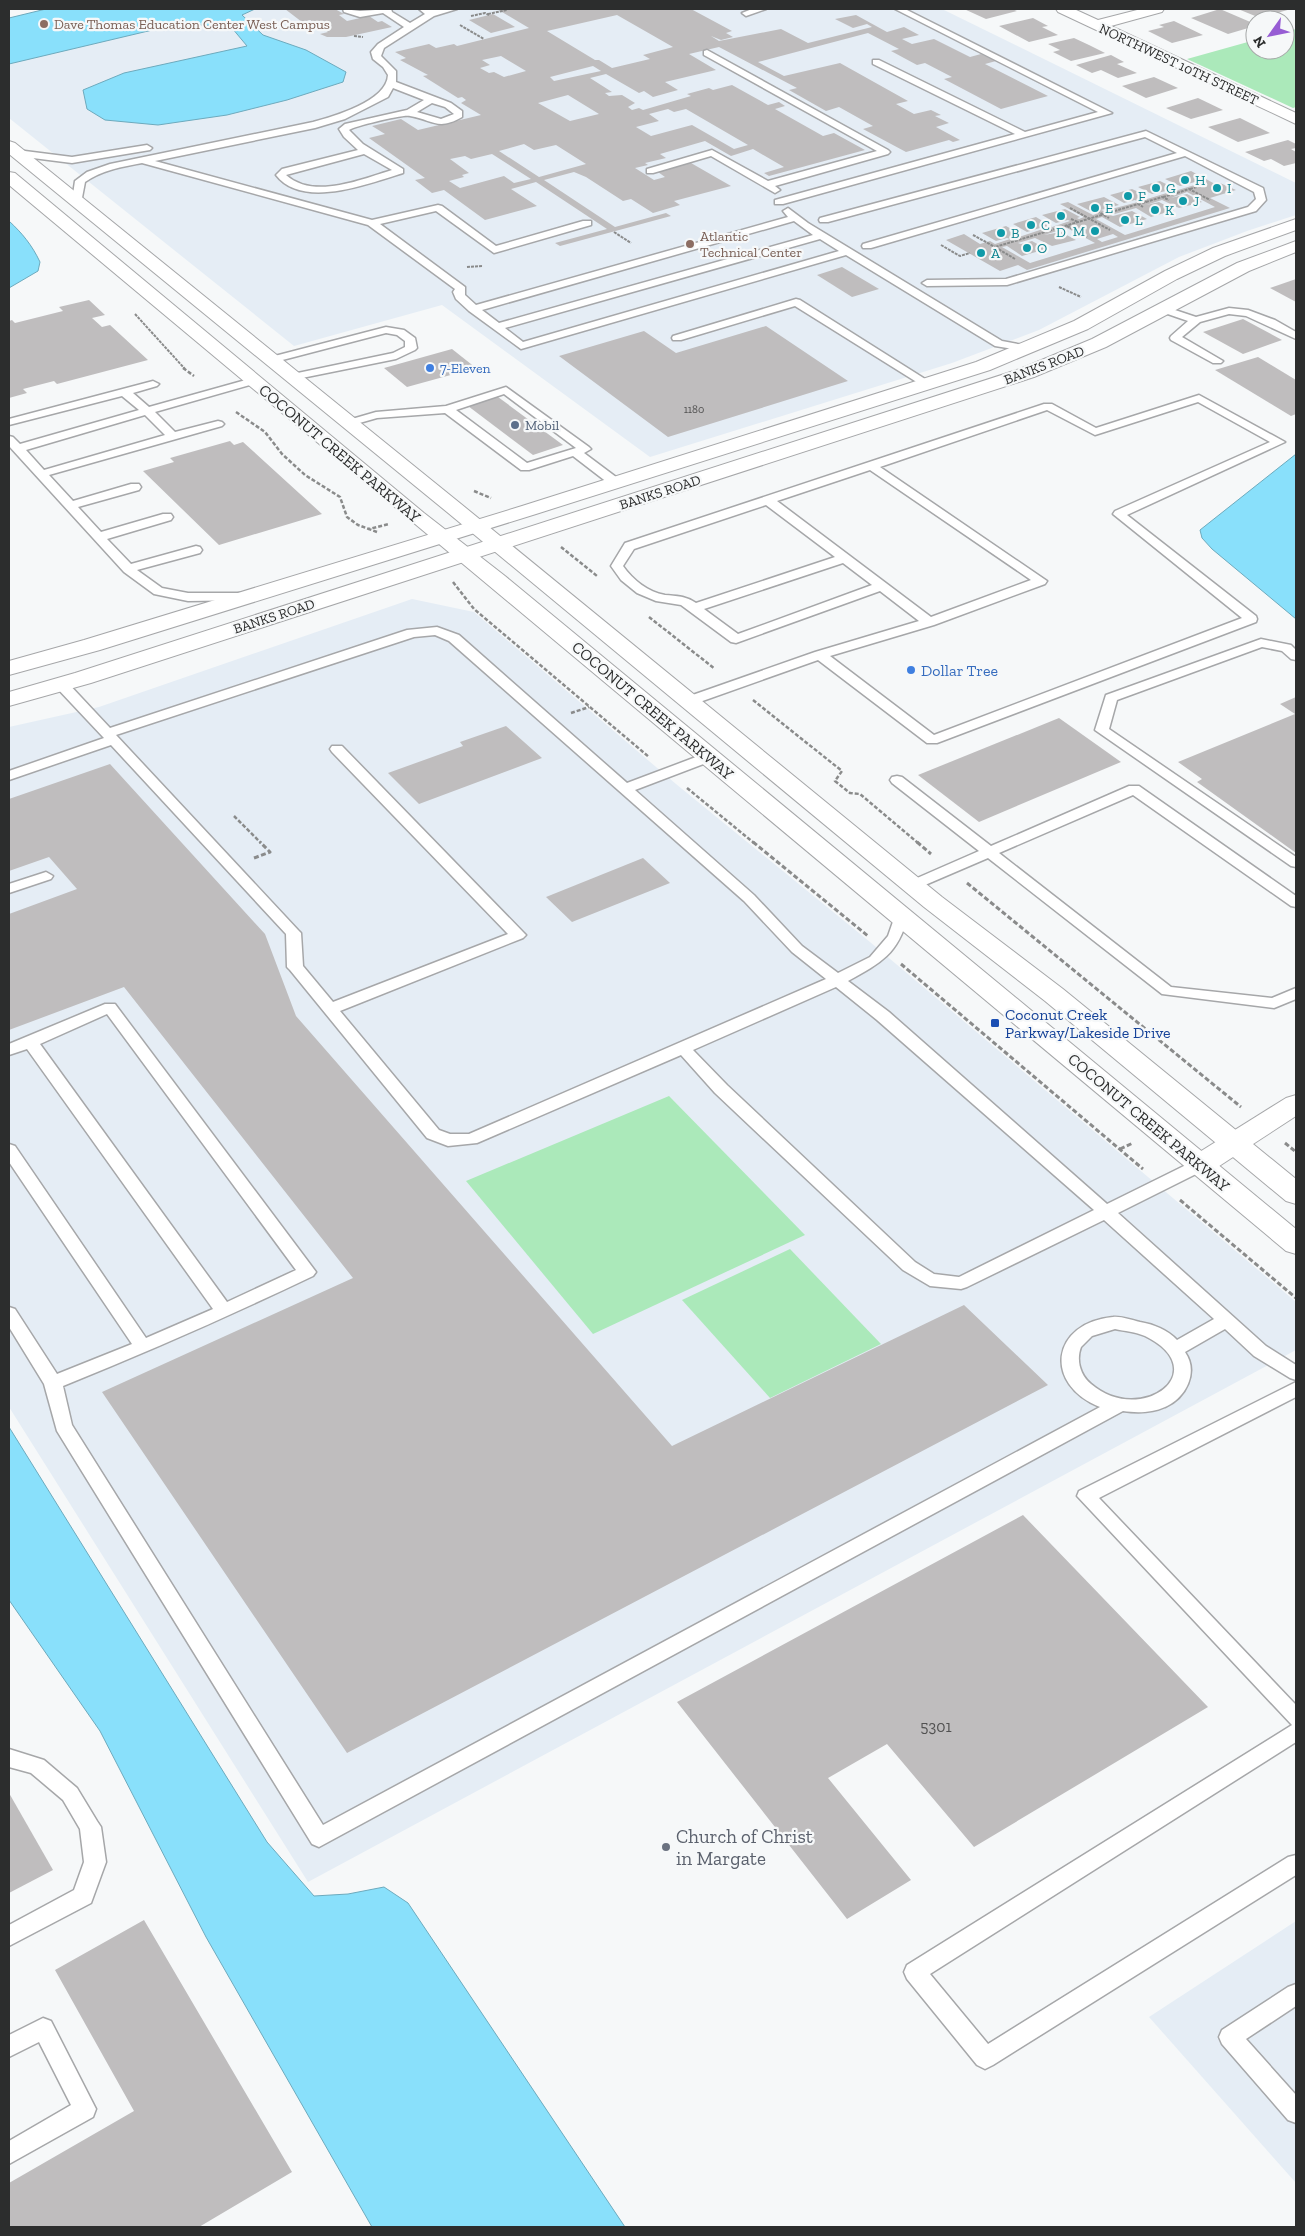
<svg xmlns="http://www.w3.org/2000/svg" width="1305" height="2236" font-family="'Zilla Slab',serif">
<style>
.built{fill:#e5edf5}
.green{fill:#abe9ba}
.water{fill:#89e0fb;stroke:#6daabd}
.building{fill:#bfbdbe;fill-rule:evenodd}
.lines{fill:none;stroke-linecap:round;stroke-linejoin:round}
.service-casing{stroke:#a6a7a9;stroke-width:3}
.minor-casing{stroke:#a6a7a9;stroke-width:2}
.tertiary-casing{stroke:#a6a7a9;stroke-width:2}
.secondary-casing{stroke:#a6a7a9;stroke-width:2}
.path-far2{stroke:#8a8b8b;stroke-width:2;stroke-dasharray:3 1;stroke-linecap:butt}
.path-far1{stroke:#8a8b8b;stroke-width:2.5;stroke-dasharray:4 2;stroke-linecap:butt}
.path{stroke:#8a8b8b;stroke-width:3;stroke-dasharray:5 2.5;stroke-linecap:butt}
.service{fill:#fff;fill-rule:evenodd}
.minor{fill:#fff;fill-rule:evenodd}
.tertiary{fill:#fff;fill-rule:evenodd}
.secondary{fill:#fff;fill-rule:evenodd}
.education-dot{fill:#8d6e63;stroke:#f6f8f9;stroke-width:2}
.culture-dot{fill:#0f9aa8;stroke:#f6f8f9;stroke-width:2}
.shop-dot{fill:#3f7fe0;stroke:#f6f8f9;stroke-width:2}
.service-dot{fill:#5c6f8a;stroke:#f6f8f9;stroke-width:2}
.transit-dot{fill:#1a4fb4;stroke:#f6f8f9;stroke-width:2}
.worship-dot{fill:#6b7280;stroke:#f6f8f9;stroke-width:2}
.labels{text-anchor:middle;stroke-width:4.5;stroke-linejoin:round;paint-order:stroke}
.far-number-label{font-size:11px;fill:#515151}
.far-education-label{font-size:14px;fill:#785e54;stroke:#f6f8f9;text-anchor:start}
.far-street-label{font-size:14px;fill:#2c2d2d;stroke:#f6f8f9}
.far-culture-label{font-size:14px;fill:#0d838f;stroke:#f6f8f9;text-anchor:start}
.far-shop-label{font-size:14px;fill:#366cbe;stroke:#f6f8f9;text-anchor:start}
.far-service-label{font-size:14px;fill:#4e5e75;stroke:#f6f8f9;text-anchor:start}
.street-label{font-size:16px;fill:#2c2d2d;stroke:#f6f8f9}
.shop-label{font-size:16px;fill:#366cbe;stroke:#f6f8f9;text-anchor:start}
.transit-label{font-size:16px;fill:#164399;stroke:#f6f8f9;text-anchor:start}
.near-number-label{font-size:16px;fill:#515151}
.near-worship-label{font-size:19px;fill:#5b616d;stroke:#f6f8f9;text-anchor:start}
</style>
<rect width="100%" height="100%" fill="#f6f8f9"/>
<!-- built -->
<g class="built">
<polygon points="225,9 942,9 1296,183 1296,215 1247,231 1179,257 1039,330 952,363 650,457 442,305 294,346 9,118 9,55"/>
<polygon points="412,599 474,612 676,784 870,942 1296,1302 1296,1350 308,1882 9,1407 9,727 99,707"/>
<polygon points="1296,1921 1296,2183 1149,2017"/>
</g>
<!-- green -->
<g class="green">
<polygon points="1296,29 1296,107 1293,108 1187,59 1255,40 1255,50 1285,50 1285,32"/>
<polygon points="669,1096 805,1235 593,1334 466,1181"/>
<polygon points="790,1249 881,1344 770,1398 682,1300"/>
</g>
<!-- water -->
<g class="water">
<polygon points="46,9 255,9 242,15 263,35 306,50 346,72 343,82 287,100 227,115 158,125 105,120 87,109 83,90 124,73 247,46 232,28 182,23 9,64 9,18"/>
<path d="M9 221C22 233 32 245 40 262L38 271 9 288Z"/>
<polygon points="1296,454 1296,619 1212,549 1202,538 1200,530"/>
<polygon points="9,1427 267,1842 314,1896 348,1894 384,1887 408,1903 625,2227 372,2227 206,1937 100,1731 9,1600"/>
</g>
<!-- building -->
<g class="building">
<polygon points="285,9 335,9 344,14 339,15 347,21 369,16 378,22 382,21 392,27 346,37 327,37 320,34 328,32 310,20 302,22"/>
<path d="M497 9H691L732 31 726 33 733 37 721 40 711 36 719 41 781 29 808 43 872 27 867 24 853 28 835 19 856 15 887 32 904 27 919 35 902 39 912 44 934 39 970 57 981 54 996 61 985 64 1048 96 1001 109 944 79 952 77 925 63 917 65 891 51 899 49 868 33 758 62 784 76 840 63 908 101 896 104 914 114 931 110 941 115 935 116 949 123 936 127 960 140 953 142 949 140 906 152 863 129 873 126 839 107 826 111 789 90 797 88 719 47 689 54 716 70 665 82 678 90 653 97 644 91 639 93 606 74 590 78 612 92 605 93 609 96 622 95 635 103 628 107 632 110 639 108 643 110 691 96 687 94 709 88 713 90 732 85 768 105 779 102 785 106 775 109 823 136 834 133 865 150 769 176 764 173 784 167 753 149 731 156 705 141 660 154 666 158 645 163 648 165 635 168 654 180 665 177 658 172 691 163 731 186 674 201 680 205 653 213 631 199 623 201 586 177 574 172 544 180 615 227 666 213 671 216 560 246 555 243 607 229 536 182 511 189 537 206 485 220 444 190 432 193 415 180 425 178 369 138 385 134 372 126 401 119 418 130 481 115 461 103 466 100 462 97 458 98 423 76 428 75 400 60 406 58 395 52 429 44 436 48 454 44 457 46 529 28ZM617 15 673 47 643 55 650 59 612 68 599 60H595L547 31ZM501 56 526 71 504 77 494 72 489 73 480 68 490 65 482 60ZM593 66 601 71 554 81 550 77ZM568 95 599 114 570 121 538 103ZM668 109 674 112 686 109 748 145 734 149 692 125 651 136 636 127 659 121 649 114ZM524 144 534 150 556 145 586 164 539 177 499 151ZM492 154 531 179 514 183 504 176 460 188 449 181 464 177 462 175 469 173 450 159 465 156 471 159Z"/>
<polygon points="964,9 1012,9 1017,11 986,19"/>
<polygon points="1220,9 1255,24 1255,26 1228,34 1191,18"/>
<polygon points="1238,9 1291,9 1260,18"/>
<polygon points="493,14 515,27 491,33 469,20"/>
<polygon points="1033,18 1048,26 1042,27 1058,35 1029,42 999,26"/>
<polygon points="1174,21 1203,35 1172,43 1148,31 1164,27 1159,25"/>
<polygon points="1074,38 1089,45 1105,53 1071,61 1053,52 1060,50 1048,44"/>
<polygon points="1111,55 1124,62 1117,64 1137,73 1118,78 1101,70 1092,73 1076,65"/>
<polygon points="1154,77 1178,88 1146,98 1122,86"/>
<polygon points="1198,98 1223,110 1191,119 1166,108"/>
<polygon points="1240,118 1270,133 1238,142 1208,127"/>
<polygon points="1288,140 1296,144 1296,148 1291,149 1296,152 1296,163 1284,166 1271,159 1264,161 1245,152"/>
<path d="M1191 171 1215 184 1220 183 1236 190 1210 198 1230 208 1027 270 1018 265 1000 271 946 240 964 234 980 244 990 241 995 244 1010 239 1007 238 996 241 982 233 1006 226 1020 234 1016 235 1019 237 1043 229 1040 228 1027 232 1013 224 1036 217 1052 227 1070 221 1068 220 1056 223 1042 215 1065 209 1080 217 1077 218 1079 219 1084 217 1060 204 1068 202 1093 215 1096 214 1077 204 1104 197 1119 205 1101 210 1104 211 1138 202 1135 200 1124 203 1110 195 1132 189 1147 196 1144 197 1147 199 1170 192 1166 191 1152 194 1138 187 1160 181 1178 190 1198 184 1195 182 1180 186 1165 179ZM1187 192 1215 207 1125 235 1096 219 1102 217 1120 227 1147 219 1132 211 1113 216 1111 215 1136 208 1151 217 1174 210 1159 202 1146 205 1162 200 1179 208 1202 202 1187 194 1171 198ZM1067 228 1095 243 1030 263 1002 247 1007 246 1022 256 1046 249 1032 241 1021 244 1018 243 1035 238 1052 246 1076 240 1061 232 1044 235ZM1113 234 1118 237 1102 242 1097 239Z"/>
<polygon points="842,267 879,289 852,297 817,275"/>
<polygon points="1296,279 1296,302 1270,288"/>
<polygon points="89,300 105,315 92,318 102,327 110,325 148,360 57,384 54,381 23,389 27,393 9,398 9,321 12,320 15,323 63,311 59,307"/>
<polygon points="1243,319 1282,340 1243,354 1203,332"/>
<polygon points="766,326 848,381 668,437 559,356 644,331 676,353"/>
<polygon points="452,349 476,368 407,387 384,368"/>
<polygon points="1258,357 1296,380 1296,414 1291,416 1215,370"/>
<polygon points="498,397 563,445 533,455 468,406"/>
<polygon points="230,441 234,445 243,442 322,514 219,545 143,471 174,462 170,458"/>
<polygon points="1296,697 1296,853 1197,782 1202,779 1178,762 1295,714 1280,704"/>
<polygon points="1059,718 1121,762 979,822 918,775"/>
<polygon points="506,726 542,758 419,804 388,773 463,746 460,742"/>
<polygon points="110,764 265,934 296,1016 672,1446 964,1305 1048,1385 347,1753 102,1392 353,1278 124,987 9,1030 9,914 77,889 49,857 9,871 9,799"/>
<polygon points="643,858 670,883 572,922 546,897"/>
<polygon points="1023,1515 1208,1707 974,1847 887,1744 828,1778 911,1880 847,1919 677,1702"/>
<polygon points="9,1793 53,1870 9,1893"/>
<polygon points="144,1920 292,2172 199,2227 9,2227 9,2183 134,2111 55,1970"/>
</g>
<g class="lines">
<defs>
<g id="service">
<path d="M343 9 360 11 391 9 392 12 410 23 425 14 419 9H457L434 16 384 48 381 56 396 71V82L451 103 462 111V117C438 131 433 120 410 116 404 114 355 126 349 130L363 144 403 169V173C370 183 303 210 276 175L282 169 358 150 344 137 339 129 345 124 407 110 424 100 393 88 388 97 345 119 315 128 155 161 372 220 438 205 442 206 496 246 583 221H591V225L494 253 436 211 380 224 465 287V295L476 305 788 217 783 211 788 208 808 223 1002 341 1023 345 1025 347 1019 350 995 346 846 255 521 349 469 311 456 299 453 292 455 289 368 225 142 163C122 167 102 170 85 182L81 203H73L72 201 75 181 87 172 110 164 313 122C335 116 387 101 388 75L383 67 373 59 371 52 378 44 404 27 383 13 360 17 344 12ZM432 103 445 107 454 114 441 119 417 112ZM364 154 392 170C362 179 314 200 286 175ZM794 221 813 235 499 323 482 310ZM820 239 839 251 523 342 505 328Z"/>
<polygon points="752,9 766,9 746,16 742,13"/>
<polygon points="895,9 905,9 1112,113 783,204 775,204 775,200 1015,134 873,64 873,60 879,60 1025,132 1098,112"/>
<polygon points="707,50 888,150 890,152 888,154 775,186 780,190 775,193 711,156 653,173 647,173 647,169 712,150 768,181 877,151 704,55 704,51"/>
<polygon points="1146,131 1263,188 1266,200 1256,211 1007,285 927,286 922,283 927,280 1006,279 1248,207 1256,199 1254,192 1185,156 871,248 863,248 862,246 863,244 1177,153 1145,137 828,222 820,222 819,220 820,218"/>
<polygon points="147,145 152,148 150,150 72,163 17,156 12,153 17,150 72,157"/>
<polygon points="796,299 800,300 933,384 927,387 923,386 795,306 681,340 673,340 672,338 673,336"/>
<polygon points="1163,306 1196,317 1229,308 1248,310 1275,320 1296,332 1296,339 1246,316 1229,314 1200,322 1182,337 1223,361 1221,363 1213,363 1171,340 1170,338 1171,336 1188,321 1159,311 1158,309 1159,307"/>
<polygon points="386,327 404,330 415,338 417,348 415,350 396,359 292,380 288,379 286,377 288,375 393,353 405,347 405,341 397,335 386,333 271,363 265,360 267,358"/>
<path d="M253 378 259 381 257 383 155 412 175 432 218 421 222 422 224 424 222 426 49 475 73 501 131 484H139L141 487 139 490 78 507 101 532 163 514H171L173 517 171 520 107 539 131 564 196 546 200 547 202 550 200 553 137 570 162 588 188 593H245L250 594 251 597 250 600 188 601 154 594 124 572 9 446V436L13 437 20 444 139 410 122 396 9 425V419L153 381 159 384 157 386 133 393 149 407ZM145 415 165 435 44 470 26 450Z"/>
<path d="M506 387 589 447 591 449 584 453 620 480 622 483 620 486H612L573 456 529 470H521L445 413 377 418 349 426 343 423 345 421 376 412 446 406ZM504 394 576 448 527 463 456 410Z"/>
<path d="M1199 395 1285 442 1127 515 1256 616 1257 619 1256 622 937 743H927L818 660 694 704H684L682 701 684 698 815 652 919 621 880 591 736 643 731 642 681 605 656 601 637 593 621 580 611 566 625 543 1044 404H1052L1096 428ZM1198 402 1270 442 1115 511 1113 514 1242 618 934 735 830 656 934 625 1045 584 1047 581 880 467 1047 410 1095 435ZM870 470 1031 580 931 617 777 501ZM766 505 835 557 696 603C686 596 677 596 665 595 648 592 633 580 623 566L634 549ZM843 563 872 585 738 634 704 609Z"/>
<path d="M437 627 459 635 627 783 704 754H714L716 757 714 760 635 790 754 895 802 946 838 973 870 957 888 936 896 913H906L908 916C898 954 881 963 848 981L889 1012 1107 1204 1194 1161 1200 1159 1206 1161 1208 1165 1206 1169 1118 1213 1266 1346 1296 1365V1380L1290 1378 1254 1356 1225 1329 1185 1352C1199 1372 1186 1398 1165 1407 1152 1413 1136 1413 1123 1411L319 1847 312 1844 57 1431 44 1384 9 1327V1307L15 1309 57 1374 132 1344 9 1162V1144L15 1146 146 1338 213 1309 27 1049 9 1055V1044L105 1004H115L316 1272 313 1276C231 1315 148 1352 63 1386L72 1425 323 1825 1100 1407C1043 1384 1051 1323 1113 1317 1121 1316 1131 1320 1140 1322 1153 1324 1168 1330 1177 1340L1214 1319 1104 1220 967 1287 961 1289 930 1286 903 1270 715 1093 681 1055 477 1143 448 1146 427 1138 290 970 287 967 286 934 111 745 9 780V771L104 738 56 687 54 684 56 681H66L110 728 407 630ZM435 635 449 641 744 901 792 952 826 979 469 1134H450L439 1130 340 1011 523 938 526 935 523 932 342 746H332L330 749 332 752 508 934 333 1002 303 966 301 933 298 930 116 735 414 637ZM836 987 877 1020 1094 1210 959 1277 934 1274 915 1262 727 1085 693 1050ZM107 1014 296 1270 227 1302 40 1044ZM1115 1329C1124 1331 1136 1332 1145 1336 1216 1371 1141 1427 1091 1384 1080 1375 1076 1360 1081 1347L1092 1336Z"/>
<polygon points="1261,639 1291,645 1296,650 1296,660 1291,659 1282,651 1262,647 1117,700 1109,729 1296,857 1296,867 1291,866 1095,730 1106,695"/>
<polygon points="897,776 902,777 991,846 1129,786 1139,786 1296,896 1296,907 1291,906 1133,795 999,853 1171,987 1272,998 1296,988 1296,999 1274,1008 1162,994 988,858 918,888 908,888 906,885 908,882 979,851 892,783 890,780 892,777"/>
<polygon points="46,872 53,876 51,879 9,893 9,884"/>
<polygon points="1296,1382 1296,1397 1099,1498 1296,1705 1296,1742 930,1974 988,2044 1288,1857 1296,1855 1296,1875 993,2065 985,2069 977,2065 907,1979 904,1972 907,1965 1292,1725 1077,1496 1079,1491"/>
<polygon points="9,1749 44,1760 77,1788 97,1821 101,1827 106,1862 91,1903 9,1946 9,1925 74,1890 84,1862 80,1829 63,1800 31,1773 9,1767"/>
<polygon points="1296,1984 1296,2006 1246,2039 1296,2095 1296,2123 1288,2120 1222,2044 1219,2037 1222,2030 1288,1987"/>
<polygon points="43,2018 51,2021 96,2109 93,2117 9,2164 9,2141 71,2105 39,2042 9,2057 9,2035"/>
</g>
<g id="minor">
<polygon points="1056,9 1074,9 1098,20 1141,9 1164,9 1162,12 1111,26 1296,113 1296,124 1058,12"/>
<polygon points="1296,1095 1296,1116 1210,1172 1200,1175 1190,1172 1186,1165 1190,1158 1286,1098"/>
</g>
<g id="tertiary">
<polygon points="1296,219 1296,230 1225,256 1177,279 1088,329 990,370 536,514 100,650 9,675 9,661 84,640 522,506 976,362 1074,321 1165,271 1213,248"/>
<polygon points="1296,241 1296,252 1249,271 1106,347 1034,377 91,683 9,706 9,692 75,673 1020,369 1092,339 1237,263"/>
</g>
<g id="secondary">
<polygon points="9,141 15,143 461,504 942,897 1063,989 1296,1179 1296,1204 1286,1201 1045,1001 924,907 447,512 9,154"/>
<polygon points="9,172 15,173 424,513 505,576 1296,1229 1296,1254 1286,1251 9,185"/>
</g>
</defs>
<!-- service casing -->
<use href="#service" class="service-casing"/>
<!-- minor casing -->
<use href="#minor" class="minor-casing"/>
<!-- tertiary casing -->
<use href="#tertiary" class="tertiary-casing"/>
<!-- secondary casing -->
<use href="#secondary" class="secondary-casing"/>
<!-- path-far2 -->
<g class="path-far2">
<polyline points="488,14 507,10 504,9"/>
<polyline points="471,16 485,13 489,15"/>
<polyline points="460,25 484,39"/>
<polyline points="354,36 363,37"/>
<polyline points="1190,189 1203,185"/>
<polyline points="1177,193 1189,189 1210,200"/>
<polyline points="1163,197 1177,193 1170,189"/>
<polyline points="1146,202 1162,197 1169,200"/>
<polyline points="1138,204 1146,202 1140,198"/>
<polyline points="1070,208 1110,230"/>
<polyline points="1097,211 1109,218"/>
<polyline points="1071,219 1078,222"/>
<polyline points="1067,226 1087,237"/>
<polyline points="614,232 631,243"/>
<polyline points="973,235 995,247"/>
<polyline points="941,245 960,256 970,253"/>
<polyline points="1015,259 995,247 1138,204 1143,207"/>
<polyline points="467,267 483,266"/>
<polyline points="1059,287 1081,297"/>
<polyline points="135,314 185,369"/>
</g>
<!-- path-far1 -->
<g class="path-far1">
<polyline points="183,368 194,376"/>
<polyline points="236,412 265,432 282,454 305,475 340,497 347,517 358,525 369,529"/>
<polyline points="474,491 491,498"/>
<polyline points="377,532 369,529 389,524"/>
<polyline points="561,547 597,576"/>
<polyline points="453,582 474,609 649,757"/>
<polyline points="649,617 715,669"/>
<polyline points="753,700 842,771 835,781 850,793 860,794 918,843"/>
<polyline points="571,713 589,707"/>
<polyline points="687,788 754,843"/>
<polyline points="234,816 261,843"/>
</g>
<!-- path -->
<g class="path">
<polyline points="753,842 868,936"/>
<polyline points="917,842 931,854"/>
<polyline points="254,858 270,852 260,842"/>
<polyline points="967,883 1241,1107"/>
<polyline points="901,964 1143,1169"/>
<polyline points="1285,1143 1296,1152"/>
<polyline points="1120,1149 1133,1143"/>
<polyline points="1180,1200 1296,1298"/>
</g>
<!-- service -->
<use href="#service" class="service"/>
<!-- minor -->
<use href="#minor" class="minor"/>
<!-- tertiary -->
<use href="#tertiary" class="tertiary"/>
<!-- secondary -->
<use href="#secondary" class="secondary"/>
</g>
<!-- markers -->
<g class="education-dot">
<circle cx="44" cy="24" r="5"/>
<circle cx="690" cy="244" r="5"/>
</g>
<g class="culture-dot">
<circle cx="1185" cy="180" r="5"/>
<circle cx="1156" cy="188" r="5"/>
<circle cx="1217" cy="188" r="5"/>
<circle cx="1128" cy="196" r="5"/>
<circle cx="1183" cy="201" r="5"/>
<circle cx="1095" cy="208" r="5"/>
<circle cx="1155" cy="210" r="5"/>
<circle cx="1061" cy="216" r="5"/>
<circle cx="1125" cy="220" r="5"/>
<circle cx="1031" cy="225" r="5"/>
<circle cx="1095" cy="231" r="5"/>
<circle cx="1001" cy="233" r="5"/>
<circle cx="1027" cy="248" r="5"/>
<circle cx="981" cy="253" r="5"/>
</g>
<g class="shop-dot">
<circle cx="430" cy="368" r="5"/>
<circle cx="911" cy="670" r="5"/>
</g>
<circle class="service-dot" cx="515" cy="425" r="5"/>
<rect class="transit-dot" x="990" y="1018" width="10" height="10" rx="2.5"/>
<circle class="worship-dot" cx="666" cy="1847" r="5"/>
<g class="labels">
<!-- far-number labels -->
<g class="far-number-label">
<text x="694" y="413">1180</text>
</g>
<!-- far-education labels -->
<g class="far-education-label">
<text x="54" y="29">Dave Thomas Education Center West Campus</text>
<text x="700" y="241">Atlantic<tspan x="700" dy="16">Technical Center</tspan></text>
</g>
<!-- far-street labels -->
<g class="far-street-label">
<text transform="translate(1179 64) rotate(25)" y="5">NORTHWEST 10TH STREET</text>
<text transform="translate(1044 365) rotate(-21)" y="5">BANKS ROAD</text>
<text transform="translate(660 492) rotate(-18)" y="5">BANKS ROAD</text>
<text transform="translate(274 616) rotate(-18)" y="5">BANKS ROAD</text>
</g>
<!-- far-culture labels -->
<g class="far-culture-label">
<text x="1195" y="185">H</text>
<text x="1166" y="193">G</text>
<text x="1227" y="193">I</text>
<text x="1138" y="201">F</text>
<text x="1193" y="206">J</text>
<text x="1105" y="213">E</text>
<text x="1165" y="215">K</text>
<text x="1135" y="225">L</text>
<text x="1041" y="230">C</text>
<text x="1085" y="236" text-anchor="end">M</text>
<text x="1061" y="237" text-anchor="middle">D</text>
<text x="1011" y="238">B</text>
<text x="1037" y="253">O</text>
<text x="991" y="258">A</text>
</g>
<!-- far-shop labels -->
<g class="far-shop-label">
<text x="440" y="373">7-Eleven</text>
</g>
<!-- far-service labels -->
<g class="far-service-label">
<text x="525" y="430">Mobil</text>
</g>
<!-- street labels -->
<g class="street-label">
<text transform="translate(340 453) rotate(40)" y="6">COCONUT CREEK PARKWAY</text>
<text transform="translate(653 710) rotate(40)" y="6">COCONUT CREEK PARKWAY</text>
<text transform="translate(1149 1122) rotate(40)" y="6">COCONUT CREEK PARKWAY</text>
</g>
<!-- shop labels -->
<g class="shop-label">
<text x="921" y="676">Dollar Tree</text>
</g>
<!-- transit labels -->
<g class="transit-label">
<text x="1005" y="1020">Coconut Creek<tspan x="1005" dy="18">Parkway/Lakeside Drive</tspan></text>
</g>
<!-- near-number labels -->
<g class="near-number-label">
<text x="936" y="1732">5301</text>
</g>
<!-- near-worship labels -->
<g class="near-worship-label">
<text x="676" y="1843">Church of Christ<tspan x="676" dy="22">in Margate</tspan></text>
</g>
</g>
<!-- border -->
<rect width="1305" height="2236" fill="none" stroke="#2c2d2d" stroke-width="20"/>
<!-- north arrow -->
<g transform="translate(1270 35) rotate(237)"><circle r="24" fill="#f6f8f9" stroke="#a5a7a7"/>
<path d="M0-4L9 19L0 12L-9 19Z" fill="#975dd4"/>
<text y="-8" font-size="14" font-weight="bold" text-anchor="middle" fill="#2c2d2d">N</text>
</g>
</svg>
